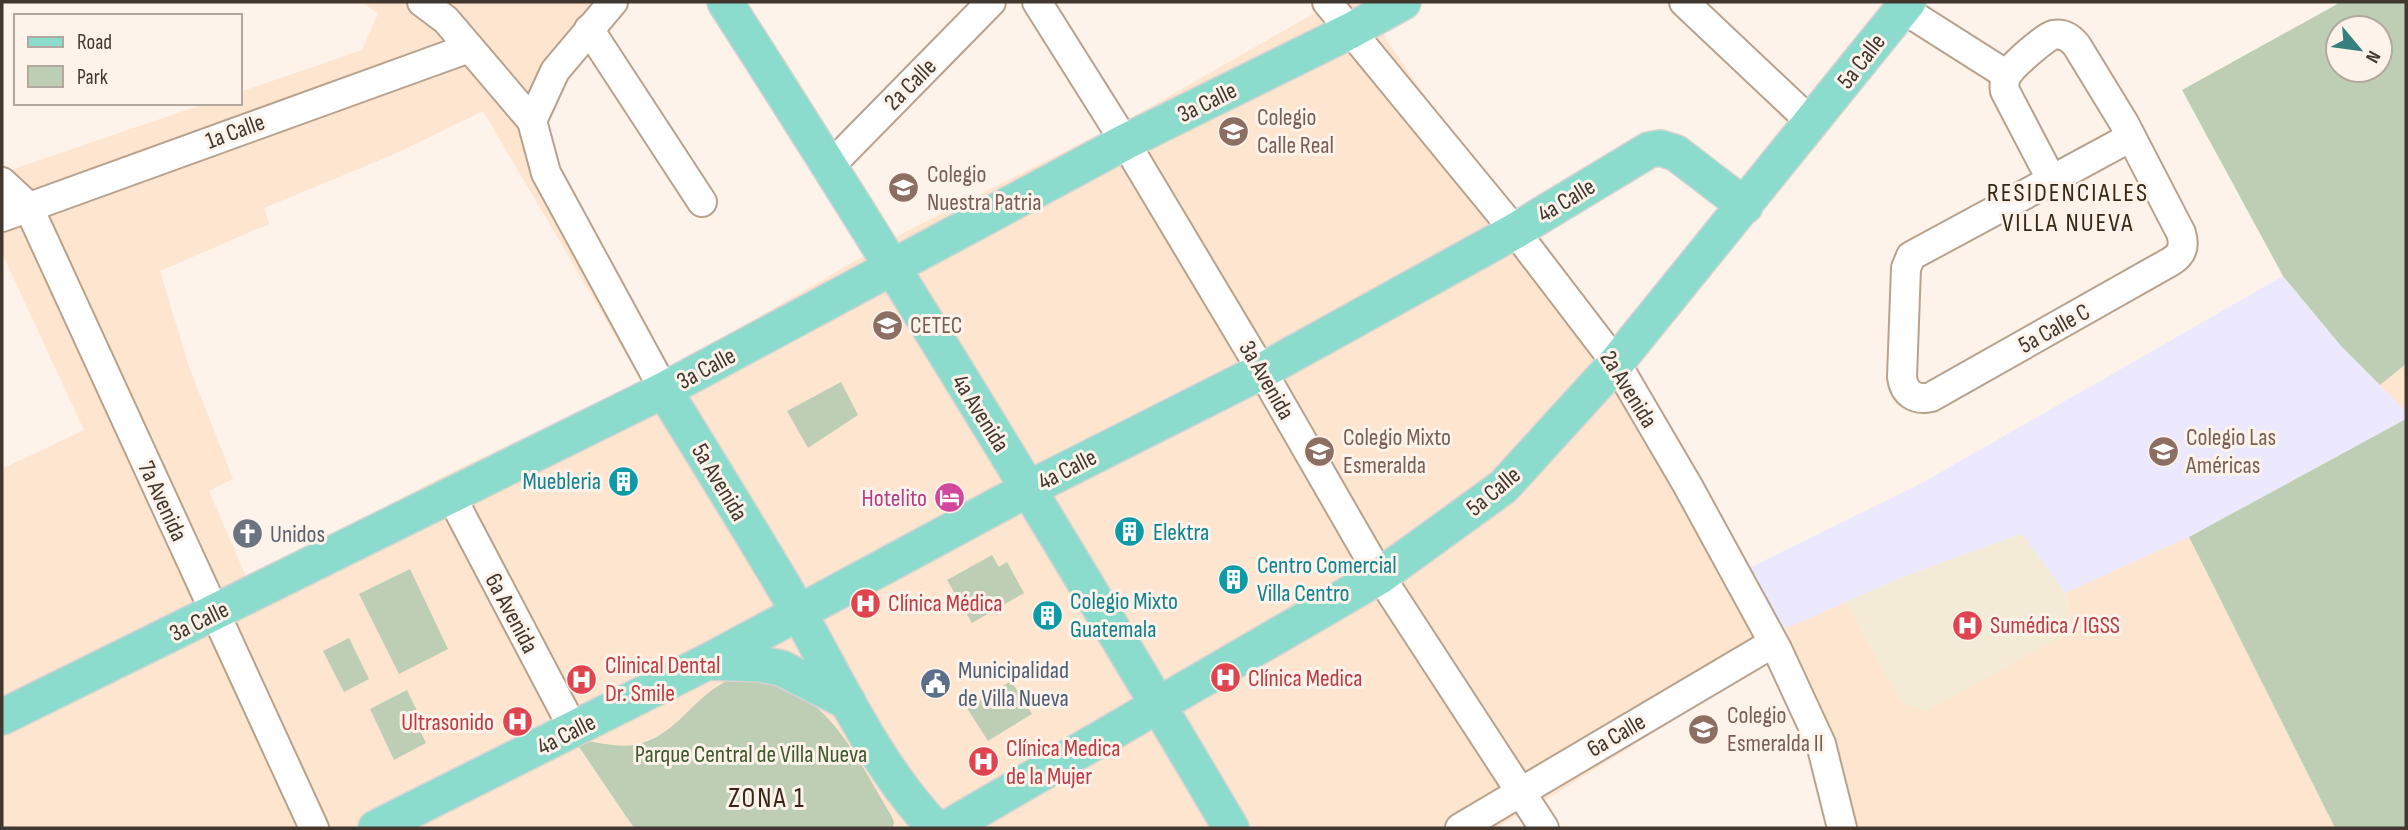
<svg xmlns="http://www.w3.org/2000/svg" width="2408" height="830" font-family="'Sofia Sans Condensed',sans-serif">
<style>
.built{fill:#fde5cf;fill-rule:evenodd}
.education{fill:#ece8fe}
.medical{fill:#f3ebd5}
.green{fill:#bdceb4;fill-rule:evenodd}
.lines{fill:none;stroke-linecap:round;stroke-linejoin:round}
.minor-casing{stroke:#b8a28d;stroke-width:32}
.major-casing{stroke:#d5d3d1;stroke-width:38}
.minor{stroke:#fff;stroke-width:28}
.major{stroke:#8bdccd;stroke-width:35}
.labels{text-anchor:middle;stroke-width:6;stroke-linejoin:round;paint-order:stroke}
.street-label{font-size:24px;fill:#41372f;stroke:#fdf3ea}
.education-label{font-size:24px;fill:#785e54;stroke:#fdf3ea;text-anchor:start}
.culture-label{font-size:24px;fill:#0d838f;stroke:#fdf3ea;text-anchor:start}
.hotel-label{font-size:24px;fill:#b23c85;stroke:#fdf3ea;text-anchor:end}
.worship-label{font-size:24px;fill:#5b616d;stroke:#fdf3ea;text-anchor:start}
.health-label{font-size:24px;fill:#be3a42;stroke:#fdf3ea;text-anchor:start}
.service-label{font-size:24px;fill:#4e5e75;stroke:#fdf3ea;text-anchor:start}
.park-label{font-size:24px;fill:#3d582d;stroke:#fdf3ea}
.neighbourhood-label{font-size:26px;letter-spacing:2px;fill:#392716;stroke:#fdf3ea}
.quarter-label{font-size:28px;letter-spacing:2px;fill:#392716;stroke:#fdf3ea}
</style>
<rect width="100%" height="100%" fill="#fdf3ea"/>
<!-- built -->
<g class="built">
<path d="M362 2H597L531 148 667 370 905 232 1131 118 1334 2H1361L1613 373 1774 658 1552 796 1496 828H2V469L84 430 2 253V214L22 205 2 173 207 103H240V92L362 50 378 14ZM483 111 642 381 442 477 247 579 209 491 233 479 189 367 160 271 269 224 264 208 399 152Z"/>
<polygon points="2406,364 2406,412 2380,385"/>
<polygon points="2189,537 2335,828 1852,828 1782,630 1846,602 1902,703 2076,629 2065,593"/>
</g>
<!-- education -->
<polygon class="education" points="2283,276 2341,346 2406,412 2406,419 2189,537 2065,593 2022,534 1908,575 1782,630 1747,569 1922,483"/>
<!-- medical -->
<polygon class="medical" points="2022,534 2065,593 2076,629 1927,711 1902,703 1846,602 1908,575"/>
<!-- green -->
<g class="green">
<path d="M2341 2H2406V364L2380 385 2341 346 2283 276 2182 90ZM2338 28H2380V70H2338Z"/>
<polygon points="841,382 858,415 808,448 787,411"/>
<polygon points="2406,419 2406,828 2335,828 2189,537"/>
<polygon points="992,555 999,567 1007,562 1024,593 972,623 947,580"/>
<polygon points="410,569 448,649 399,674 359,594"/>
<polygon points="349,638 369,679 344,692 323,651"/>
<path d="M731 679C744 680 761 679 774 683 833 700 862 768 891 815L894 822 893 828H634L575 741C596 740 613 748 634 745 676 738 693 695 731 679Z"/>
<polygon points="1011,681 1032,714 988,741 967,708"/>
<polygon points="407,690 417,711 412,714 426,743 394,760 370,709"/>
</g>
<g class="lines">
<defs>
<g id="minor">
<polyline points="422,2 446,20 532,121"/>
<polyline points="613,2 555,71 532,121 546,173 664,390"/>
<polyline points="1037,2 1125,142 1262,371 1380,576 1544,828"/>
<polyline points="1327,2 1515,231 1616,363 1688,486 1777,649 1821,744 1842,828"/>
<polyline points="1684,2 1812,123"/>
<polyline points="1903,9 2007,75"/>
<polyline points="589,29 702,202"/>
<polyline points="830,166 991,2"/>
<path d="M2051 179 2005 91C2004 85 2004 80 2007 75 2012 66 2045 37 2053 35 2063 33 2071 38 2077 46L2124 123 2181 233C2185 246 2182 255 2170 262L1931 397C1915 401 1904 393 1902 377L1906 268 1911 256 2131 137"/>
<polyline points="2,182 28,206 314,828"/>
<polyline points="2,217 469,48"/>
<polyline points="451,496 574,730"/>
<polyline points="1460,828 1773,643"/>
</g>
<g id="major">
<path d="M725 2C899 273 1067 550 1231 828"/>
<path d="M664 390C707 460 750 529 791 599 836 677 873 763 935 828"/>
<polyline points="707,662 760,664 781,668 848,702"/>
<polyline points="2,717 664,390 1125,142 1350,31 1403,2"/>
<polyline points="376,828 707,662 1028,489 1262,371 1515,231 1649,150 1660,148 1676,153 1745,206"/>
<polyline points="947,828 1380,576 1503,487 1616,363 1908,2"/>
</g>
</defs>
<!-- minor casing -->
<use href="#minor" class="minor-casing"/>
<!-- major casing -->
<use href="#major" class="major-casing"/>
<!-- minor -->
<use href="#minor" class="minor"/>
<!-- major -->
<use href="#major" class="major"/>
</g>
<!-- icons -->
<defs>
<symbol id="school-disc" viewBox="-11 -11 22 22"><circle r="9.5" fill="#8d6e63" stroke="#fdf3ea"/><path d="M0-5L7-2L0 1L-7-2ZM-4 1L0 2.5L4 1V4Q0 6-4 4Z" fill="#fff"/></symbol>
<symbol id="university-disc" viewBox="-11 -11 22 22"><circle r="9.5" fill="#8d6e63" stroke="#fdf3ea"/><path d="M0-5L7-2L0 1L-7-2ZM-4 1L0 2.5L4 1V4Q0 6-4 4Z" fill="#fff"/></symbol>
<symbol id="building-disc" viewBox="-11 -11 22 22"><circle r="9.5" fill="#0f9aa8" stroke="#fdf3ea"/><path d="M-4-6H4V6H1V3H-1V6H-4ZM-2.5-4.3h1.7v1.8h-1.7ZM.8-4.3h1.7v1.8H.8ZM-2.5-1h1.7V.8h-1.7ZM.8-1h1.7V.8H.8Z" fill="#fff"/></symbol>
<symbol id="hotel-disc" viewBox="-11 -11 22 22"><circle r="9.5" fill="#d1479c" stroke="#fdf3ea"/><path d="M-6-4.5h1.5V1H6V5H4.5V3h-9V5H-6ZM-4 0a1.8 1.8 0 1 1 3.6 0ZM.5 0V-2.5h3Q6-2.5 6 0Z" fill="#fff"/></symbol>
<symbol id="church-disc" viewBox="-11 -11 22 22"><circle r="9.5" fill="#6b7280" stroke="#fdf3ea"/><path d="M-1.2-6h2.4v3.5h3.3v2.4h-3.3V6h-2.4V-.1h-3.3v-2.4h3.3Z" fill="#fff"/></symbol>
<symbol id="hospital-disc" viewBox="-11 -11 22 22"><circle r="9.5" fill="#e0444e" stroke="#fdf3ea"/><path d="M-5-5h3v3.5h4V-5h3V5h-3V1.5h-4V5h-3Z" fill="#fff"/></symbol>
<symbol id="civic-disc" viewBox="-11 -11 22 22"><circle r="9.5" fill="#5c6f8a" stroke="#fdf3ea"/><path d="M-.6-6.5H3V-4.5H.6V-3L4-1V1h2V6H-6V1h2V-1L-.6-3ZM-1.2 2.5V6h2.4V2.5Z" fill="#fff"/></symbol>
</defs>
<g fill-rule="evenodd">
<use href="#school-disc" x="1216" y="114" width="35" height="35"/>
<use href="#school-disc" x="886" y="170" width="35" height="35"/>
<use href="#school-disc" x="870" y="308" width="35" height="35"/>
<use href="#university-disc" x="1302" y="434" width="35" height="35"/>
<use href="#school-disc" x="2146" y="434" width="35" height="35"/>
<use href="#building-disc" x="606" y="464" width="35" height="35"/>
<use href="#hotel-disc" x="932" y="480" width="35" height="35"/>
<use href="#building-disc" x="1112" y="514" width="35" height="35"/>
<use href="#church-disc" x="230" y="516" width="35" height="35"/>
<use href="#building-disc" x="1216" y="562" width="35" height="35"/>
<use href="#hospital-disc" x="848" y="586" width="35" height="35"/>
<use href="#building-disc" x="1030" y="598" width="35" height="35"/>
<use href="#hospital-disc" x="1950" y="608" width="35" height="35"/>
<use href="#hospital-disc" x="1208" y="660" width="35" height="35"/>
<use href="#hospital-disc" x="564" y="662" width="35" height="35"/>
<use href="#civic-disc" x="918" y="666" width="35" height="35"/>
<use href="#hospital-disc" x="500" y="704" width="35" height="35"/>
<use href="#university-disc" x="1686" y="712" width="35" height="35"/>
<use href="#hospital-disc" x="966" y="744" width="35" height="35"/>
</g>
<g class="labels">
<!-- street labels -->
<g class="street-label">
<text transform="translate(1861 61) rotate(-52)" y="8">5a Calle</text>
<text transform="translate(910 84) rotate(-45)" y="8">2a Calle</text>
<text transform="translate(1207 102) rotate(-26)" y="8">3a Calle</text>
<text transform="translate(235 131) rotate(-20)" y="8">1a Calle</text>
<text transform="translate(1566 200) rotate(-31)" y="8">4a Calle</text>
<text transform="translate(2054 328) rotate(-29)" y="8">5a Calle C</text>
<text transform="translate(706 368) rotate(-28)" y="8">3a Calle</text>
<text transform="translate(1267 380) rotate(60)" y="8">3a Avenida</text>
<text transform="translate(1629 389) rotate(58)" y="8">2a Avenida</text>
<text transform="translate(981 413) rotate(58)" y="8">4a Avenida</text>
<text transform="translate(1067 469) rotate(-27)" y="8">4a Calle</text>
<text transform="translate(720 482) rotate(59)" y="8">5a Avenida</text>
<text transform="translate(1493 491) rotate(-40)" y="8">5a Calle</text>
<text transform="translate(163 501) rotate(65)" y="8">7a Avenida</text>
<text transform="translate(512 613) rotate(62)" y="8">6a Avenida</text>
<text transform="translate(199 621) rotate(-26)" y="8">3a Calle</text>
<text transform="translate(566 734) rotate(-27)" y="8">4a Calle</text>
<text transform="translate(1616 735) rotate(-30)" y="8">6a Calle</text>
</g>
<!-- education labels -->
<g class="education-label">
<text x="1257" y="125">Colegio<tspan x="1257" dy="28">Calle Real</tspan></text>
<text x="927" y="182">Colegio<tspan x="927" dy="28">Nuestra Patria</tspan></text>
<text x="910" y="333">CETEC</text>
<text x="1343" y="445">Colegio Mixto<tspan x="1343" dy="28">Esmeralda</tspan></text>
<text x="2186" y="445">Colegio Las<tspan x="2186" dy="28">Américas</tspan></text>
<text x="1727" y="723">Colegio<tspan x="1727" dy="28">Esmeralda II</tspan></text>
</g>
<!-- culture labels -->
<g class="culture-label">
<text x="601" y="489" text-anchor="end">Muebleria</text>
<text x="1153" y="540">Elektra</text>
<text x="1257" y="573">Centro Comercial<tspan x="1257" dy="28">Villa Centro</tspan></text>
<text x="1070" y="609">Colegio Mixto<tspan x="1070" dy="28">Guatemala</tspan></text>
</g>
<!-- hotel labels -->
<g class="hotel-label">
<text x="927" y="506">Hotelito</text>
</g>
<!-- worship labels -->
<g class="worship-label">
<text x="270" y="542">Unidos</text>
</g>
<!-- health labels -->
<g class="health-label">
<text x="888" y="611">Clínica Médica</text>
<text x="1990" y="633">Sumédica / IGSS</text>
<text x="605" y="673">Clinical Dental<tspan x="605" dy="28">Dr. Smile</tspan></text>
<text x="1248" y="686">Clínica Medica</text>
<text x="494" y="730" text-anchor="end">Ultrasonido</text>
<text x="1006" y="756">Clínica Medica<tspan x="1006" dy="28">de la Mujer</tspan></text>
</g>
<!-- service labels -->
<g class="service-label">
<text x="958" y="678">Municipalidad<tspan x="958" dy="28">de Villa Nueva</tspan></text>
</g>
<!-- park labels -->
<g class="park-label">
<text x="751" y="762">Parque Central de Villa Nueva</text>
</g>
<!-- neighbourhood labels -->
<g class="neighbourhood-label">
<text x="2068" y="201">RESIDENCIALES<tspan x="2068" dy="30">VILLA NUEVA</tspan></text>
</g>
<!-- quarter labels -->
<g class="quarter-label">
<text x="767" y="807">ZONA 1</text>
</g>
</g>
<!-- border -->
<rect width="2408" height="830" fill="none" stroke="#41372f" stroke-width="7"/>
<!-- legend -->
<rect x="14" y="14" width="228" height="91" fill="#fdf3ea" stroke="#b2a89f" stroke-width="2"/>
<rect x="28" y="37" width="35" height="10" fill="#8bdccd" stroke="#b2a89f" stroke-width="2"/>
<text x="77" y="49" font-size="21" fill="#41372f">Road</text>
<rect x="28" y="66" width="35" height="21" fill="#bdceb4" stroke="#b2a89f" stroke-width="2"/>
<text x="77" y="84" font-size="21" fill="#41372f">Park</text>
<!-- north arrow -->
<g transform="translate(2359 49) rotate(119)"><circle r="33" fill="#fdf3ea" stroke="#b2a89f" stroke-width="2"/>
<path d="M0-5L12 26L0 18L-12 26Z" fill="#367f80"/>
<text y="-10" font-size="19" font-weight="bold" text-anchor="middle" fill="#41372f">N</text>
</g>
</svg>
